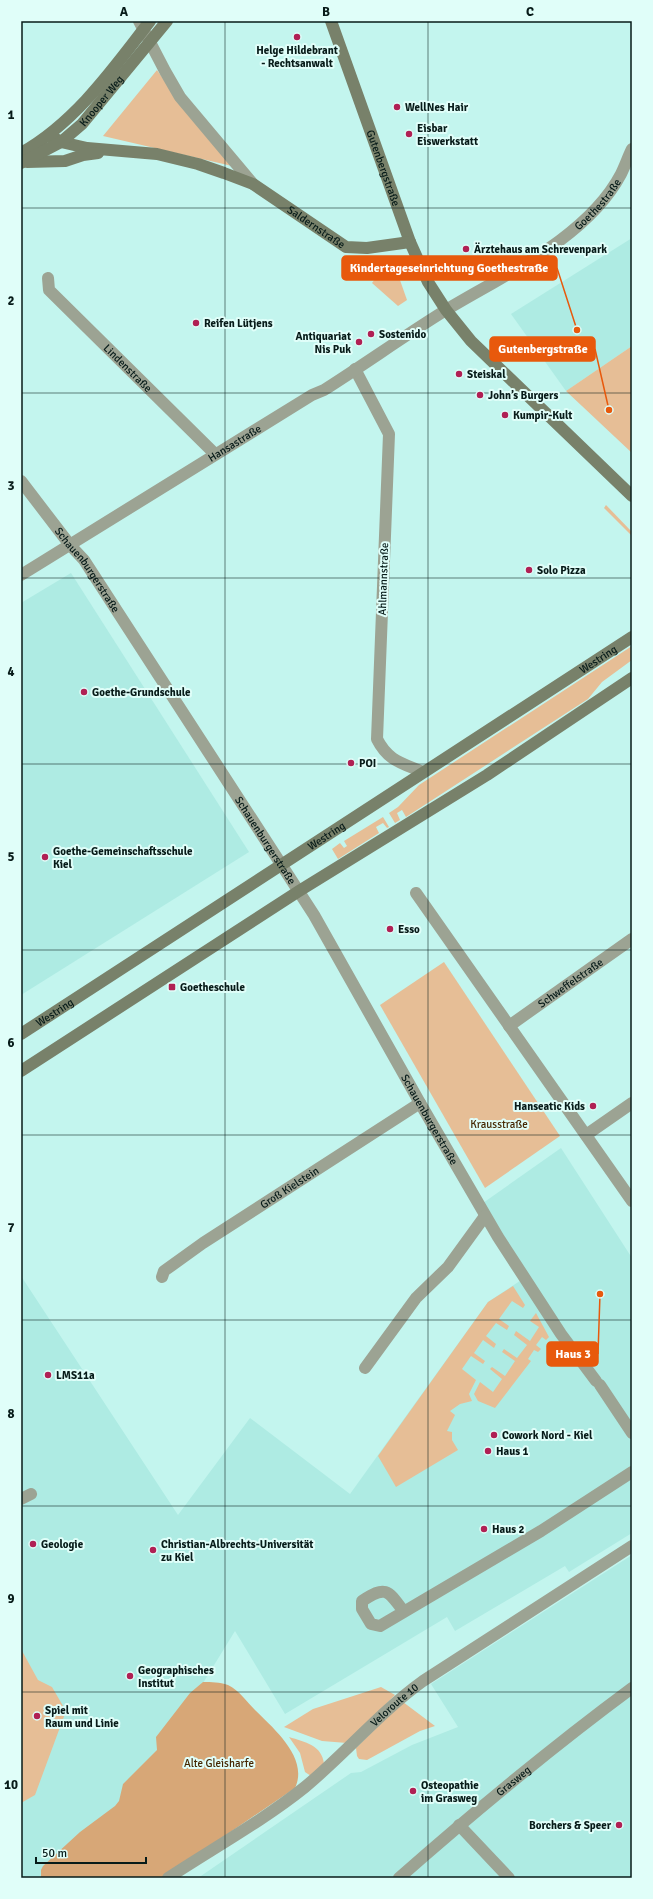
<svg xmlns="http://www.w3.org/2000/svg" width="653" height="1899" font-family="Signika,sans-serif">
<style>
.built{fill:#aeebe3}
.green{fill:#e6be96}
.forest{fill:#d7a777}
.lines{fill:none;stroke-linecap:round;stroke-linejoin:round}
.street{stroke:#9ca393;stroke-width:12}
.secondary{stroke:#78816a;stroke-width:12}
.grid{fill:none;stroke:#071b19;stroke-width:1;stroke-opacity:0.55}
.poi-dot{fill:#b02054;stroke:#e0fef9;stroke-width:1.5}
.labels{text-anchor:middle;stroke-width:4;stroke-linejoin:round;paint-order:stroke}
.poi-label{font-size:11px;font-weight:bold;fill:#071b19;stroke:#e0fef9;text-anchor:start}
.street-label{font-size:11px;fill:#071b19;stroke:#e0fef9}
.park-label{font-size:11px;fill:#452600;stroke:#e0fef9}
.leader{fill:none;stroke:#e8590c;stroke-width:1.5}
.callout-dot{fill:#e8590c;stroke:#e0fef9;stroke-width:1.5}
.callout{fill:#e8590c;stroke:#e8590c;stroke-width:1.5}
.callout-label{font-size:12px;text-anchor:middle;font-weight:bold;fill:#fff}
.neatline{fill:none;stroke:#071b19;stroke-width:1.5}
.grid-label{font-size:13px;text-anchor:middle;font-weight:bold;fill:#071b19}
</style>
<rect width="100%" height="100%" fill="#c3f5ee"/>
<!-- built -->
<g class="built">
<polygon points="632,238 632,346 566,391 511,314"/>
<polygon points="71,573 249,852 21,995 21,603"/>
<polygon points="561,1148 632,1258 632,1533 569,1572 565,1566 455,1631 447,1617 285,1714 235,1631 149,1771 72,1878 21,1878 21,1276 178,1515 250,1418 350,1494 488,1302 529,1275 483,1203"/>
<polygon points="632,1555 632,1878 198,1878 351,1773 361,1772 412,1745 458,1727 431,1684"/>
</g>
<!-- green -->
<g class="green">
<polygon points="157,70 188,115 232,166 103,136"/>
<polygon points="387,263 395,266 407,300 398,306 372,283"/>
<polygon points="632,346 632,453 566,391"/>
<polygon points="606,505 632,532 632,536 604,508"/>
<polygon points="632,646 632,660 602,682 588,699 406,817 402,810 397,813 400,820 395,823 389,813 398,807 419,785"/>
<polygon points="383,817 389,827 387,828 383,823 376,827 379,833 338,859 332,849 340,843 344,848 347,846 344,841"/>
<polygon points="444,962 560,1136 485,1188 380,1005"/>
<polygon points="513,1286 525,1305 523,1308 512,1301 499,1319 509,1326 507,1330 496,1323 486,1336 496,1344 494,1348 483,1340 474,1353 485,1361 483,1364 471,1356 462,1369 476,1380 469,1394 472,1401 460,1404 450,1411 455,1415 447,1431 452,1432 452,1440 458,1450 396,1487 378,1456 488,1302"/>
<polygon points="536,1313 549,1337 546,1340 542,1337 536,1345 541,1349 538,1352 534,1350 528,1359 531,1361 495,1408 478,1401 474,1394 480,1382 493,1392 502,1379 490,1369 492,1367 505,1376 515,1361 502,1352 504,1349 517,1358 527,1345 514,1335 516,1331 530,1341 539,1327 530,1321"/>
<polygon points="21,1649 38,1680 52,1687 66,1711 35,1795 21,1803"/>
<polygon points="381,1687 395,1695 347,1743 322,1741 284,1727 313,1709"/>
<polygon points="403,1702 435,1726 420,1731 367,1760 359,1759 357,1756 356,1748"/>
<path d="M289 1737C305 1742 322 1745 324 1764L311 1776 305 1772 300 1753Z"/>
</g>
<!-- forest -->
<path class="forest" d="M203 1682C212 1682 219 1682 228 1685 239 1690 247 1702 255 1710 274 1729 309 1758 295 1788L163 1878H41V1870L43 1866 80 1832 115 1806 119 1801 123 1784 157 1750 156 1737 190 1693Z"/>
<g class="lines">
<!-- street -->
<g class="street">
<polyline points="139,21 165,71 180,97 253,184"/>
<path id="s1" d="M48 278 49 290 215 454"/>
<path d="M355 369 389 434 377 739C388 761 402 763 423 772"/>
<path id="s2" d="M21 481 70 545 84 560 314 915 420 1103 498 1237 561 1334 596 1381"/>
<path id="s3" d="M21 575 312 395 324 390C365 364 404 336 446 310 504 275 588 237 621 174 625 166 628 157 632 149"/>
<polyline points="416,893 632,1201"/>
<path id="s4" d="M509 1026 632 939"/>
<polyline points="586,1135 632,1103"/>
<path id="s5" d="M162 1277 164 1271 203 1243 420 1103"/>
<polyline points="365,1368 416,1298 448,1267 485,1216"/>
<polyline points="600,1385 632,1433"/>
<polyline points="21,1499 31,1494"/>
<path d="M404 1612C388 1590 386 1585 362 1601V1609L371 1624 380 1626 541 1531 632 1472"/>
<polyline points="459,1825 509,1878"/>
<path id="s6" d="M168 1878C212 1849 264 1820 305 1787 346 1753 380 1712 423 1681L632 1546"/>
<path id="s7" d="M399 1878C474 1812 551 1748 632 1688"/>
</g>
<!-- secondary -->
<g class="secondary">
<path id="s8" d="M331 21 410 242 428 282 446 310 471 341 632 496"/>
<path id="s9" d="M49 135 61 142 87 148 157 154 198 164 224 173 253 184 346 247 367 248 410 242"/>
<path d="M21 153C75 123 113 69 150 21"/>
<polyline points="27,162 65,161 83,155 98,153"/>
<path id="s10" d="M21 163 61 142 82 124 167 21"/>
<path id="s11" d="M21 1034 632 637"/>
<polyline points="21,1071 299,891 487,775 632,678"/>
</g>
</g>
<!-- grid -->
<path class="grid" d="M225 21V1878M428 21V1878M21 208H632M21 393H632M21 578H632M21 764H632M21 950H632M21 1135H632M21 1320H632M21 1506H632M21 1692H632"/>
<!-- markers -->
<g class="poi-dot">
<circle cx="297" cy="37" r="4"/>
<circle cx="397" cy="107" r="4"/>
<circle cx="409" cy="134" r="4"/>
<circle cx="466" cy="249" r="4"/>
<circle cx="196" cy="323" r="4"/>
<circle cx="371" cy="334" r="4"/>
<circle cx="359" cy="342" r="4"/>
<circle cx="459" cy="374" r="4"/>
<circle cx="480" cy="395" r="4"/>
<circle cx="505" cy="415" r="4"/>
<circle cx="529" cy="570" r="4"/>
<circle cx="84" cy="692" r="4"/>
<circle cx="351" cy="763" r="4"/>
<circle cx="45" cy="857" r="4"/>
<circle cx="390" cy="929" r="4"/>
<rect x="168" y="983" width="8" height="8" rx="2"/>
<circle cx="593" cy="1106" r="4"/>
<circle cx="48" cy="1375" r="4"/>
<circle cx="494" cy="1435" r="4"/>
<circle cx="488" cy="1451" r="4"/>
<circle cx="484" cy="1529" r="4"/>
<circle cx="33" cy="1544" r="4"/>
<circle cx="153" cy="1550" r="4"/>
<circle cx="130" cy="1676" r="4"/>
<circle cx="37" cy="1716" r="4"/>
<circle cx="413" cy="1791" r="4"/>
<circle cx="619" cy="1825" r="4"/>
</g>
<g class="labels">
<!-- poi labels -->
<g class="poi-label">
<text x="297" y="54" text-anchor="middle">Helge Hildebrant<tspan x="297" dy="13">- Rechtsanwalt</tspan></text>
<text x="405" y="111">WellNes Hair</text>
<text x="417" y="132">Eisbar<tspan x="417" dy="13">Eiswerkstatt</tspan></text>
<text x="474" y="253">Ärztehaus am Schrevenpark</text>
<text x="204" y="327">Reifen Lütjens</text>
<text x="379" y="338">Sostenido</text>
<text x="351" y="340" text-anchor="end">Antiquariat<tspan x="351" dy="13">Nis Puk</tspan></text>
<text x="467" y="378">Steiskal</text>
<text x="488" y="399">John’s Burgers</text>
<text x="513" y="419">Kumpir-Kult</text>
<text x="537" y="574">Solo Pizza</text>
<text x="92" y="696">Goethe-Grundschule</text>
<text x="359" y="767">POI</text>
<text x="53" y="855">Goethe-Gemeinschaftsschule<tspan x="53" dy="13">Kiel</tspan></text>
<text x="398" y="933">Esso</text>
<text x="180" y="991">Goetheschule</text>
<text x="585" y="1110" text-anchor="end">Hanseatic Kids</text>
<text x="56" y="1379">LMS11a</text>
<text x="502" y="1439">Cowork Nord - Kiel</text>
<text x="496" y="1455">Haus 1</text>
<text x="492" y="1533">Haus 2</text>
<text x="41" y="1548">Geologie</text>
<text x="161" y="1548">Christian-Albrechts-Universität<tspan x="161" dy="13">zu Kiel</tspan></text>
<text x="138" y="1674">Geographisches<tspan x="138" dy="13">Institut</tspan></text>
<text x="45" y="1714">Spiel mit<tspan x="45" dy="13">Raum und Linie</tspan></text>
<text x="421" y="1789">Osteopathie<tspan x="421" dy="13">im Grasweg</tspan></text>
<text x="611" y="1829" text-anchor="end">Borchers &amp; Speer</text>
</g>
<!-- street labels -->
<g class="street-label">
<text dy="4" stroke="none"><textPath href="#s10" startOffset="103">Knooper Weg</textPath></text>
<text dy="4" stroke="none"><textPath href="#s8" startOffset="156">Gutenbergstraße</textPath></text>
<text dy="4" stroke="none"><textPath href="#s3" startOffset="687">Goethestraße</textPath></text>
<text dy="4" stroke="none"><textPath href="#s9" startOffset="288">Saldernstraße</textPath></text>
<text dy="4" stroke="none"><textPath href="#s1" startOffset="123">Lindenstraße</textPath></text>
<text dy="4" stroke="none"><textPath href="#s3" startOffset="251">Hansastraße</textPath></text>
<text dy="4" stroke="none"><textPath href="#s2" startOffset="111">Schauenburgerstraße</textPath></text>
<text transform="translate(383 579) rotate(-88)" y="4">Ahlmannstraße</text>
<text dy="4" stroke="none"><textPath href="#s11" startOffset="688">Westring</textPath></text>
<text dy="4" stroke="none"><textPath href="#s11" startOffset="364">Westring</textPath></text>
<text dy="4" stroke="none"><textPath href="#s2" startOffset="435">Schauenburgerstraße</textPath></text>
<text dy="4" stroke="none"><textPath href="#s4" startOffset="75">Schweffelstraße</textPath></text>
<text dy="4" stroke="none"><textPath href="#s11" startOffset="40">Westring</textPath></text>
<text dy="4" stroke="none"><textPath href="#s2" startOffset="759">Schauenburgerstraße</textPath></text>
<text dy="4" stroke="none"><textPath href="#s5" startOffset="157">Groß Kielstein</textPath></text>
<text dy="4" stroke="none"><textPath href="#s6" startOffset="286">Veloroute 10</textPath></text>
<text dy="4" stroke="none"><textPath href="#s7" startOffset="150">Grasweg</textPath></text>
</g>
<!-- park labels -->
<g class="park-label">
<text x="499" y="1128">Krausstraße</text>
<text x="219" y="1767">Alte Gleisharfe</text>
</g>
</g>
<!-- callouts -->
<path class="leader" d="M577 330L557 268M609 410L595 349M600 1294L598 1354"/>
<g class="callout-dot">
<circle cx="577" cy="330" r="4"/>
<circle cx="609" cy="410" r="4"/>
<circle cx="600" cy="1294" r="4"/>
</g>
<g class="callout">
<rect x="342" y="256" width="215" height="24" rx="4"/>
<rect x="490" y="337" width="105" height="24" rx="4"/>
<rect x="547" y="1342" width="51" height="24" rx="4"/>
</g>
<g class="callout-label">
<text x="449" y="272">Kindertageseinrichtung Goethestraße</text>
<text x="543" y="353">Gutenbergstraße</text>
<text x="573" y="1358">Haus 3</text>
</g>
<!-- border -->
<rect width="653" height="1899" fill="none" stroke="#e0fef9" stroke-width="44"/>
<!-- scale -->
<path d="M36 1857v6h110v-6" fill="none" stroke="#071b19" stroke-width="2"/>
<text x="42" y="1857" font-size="12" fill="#071b19" stroke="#e0fef9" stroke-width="3" paint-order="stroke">50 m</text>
<rect x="22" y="22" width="609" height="1855" class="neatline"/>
<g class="grid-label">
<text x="124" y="16">A</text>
<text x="326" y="16">B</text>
<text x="530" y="16">C</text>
<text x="11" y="119">1</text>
<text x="11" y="305">2</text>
<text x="11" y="490">3</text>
<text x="11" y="676">4</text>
<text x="11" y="861">5</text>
<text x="11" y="1047">6</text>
<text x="11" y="1232">7</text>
<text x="11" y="1418">8</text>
<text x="11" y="1603">9</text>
<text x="11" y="1789">10</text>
</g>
</svg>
